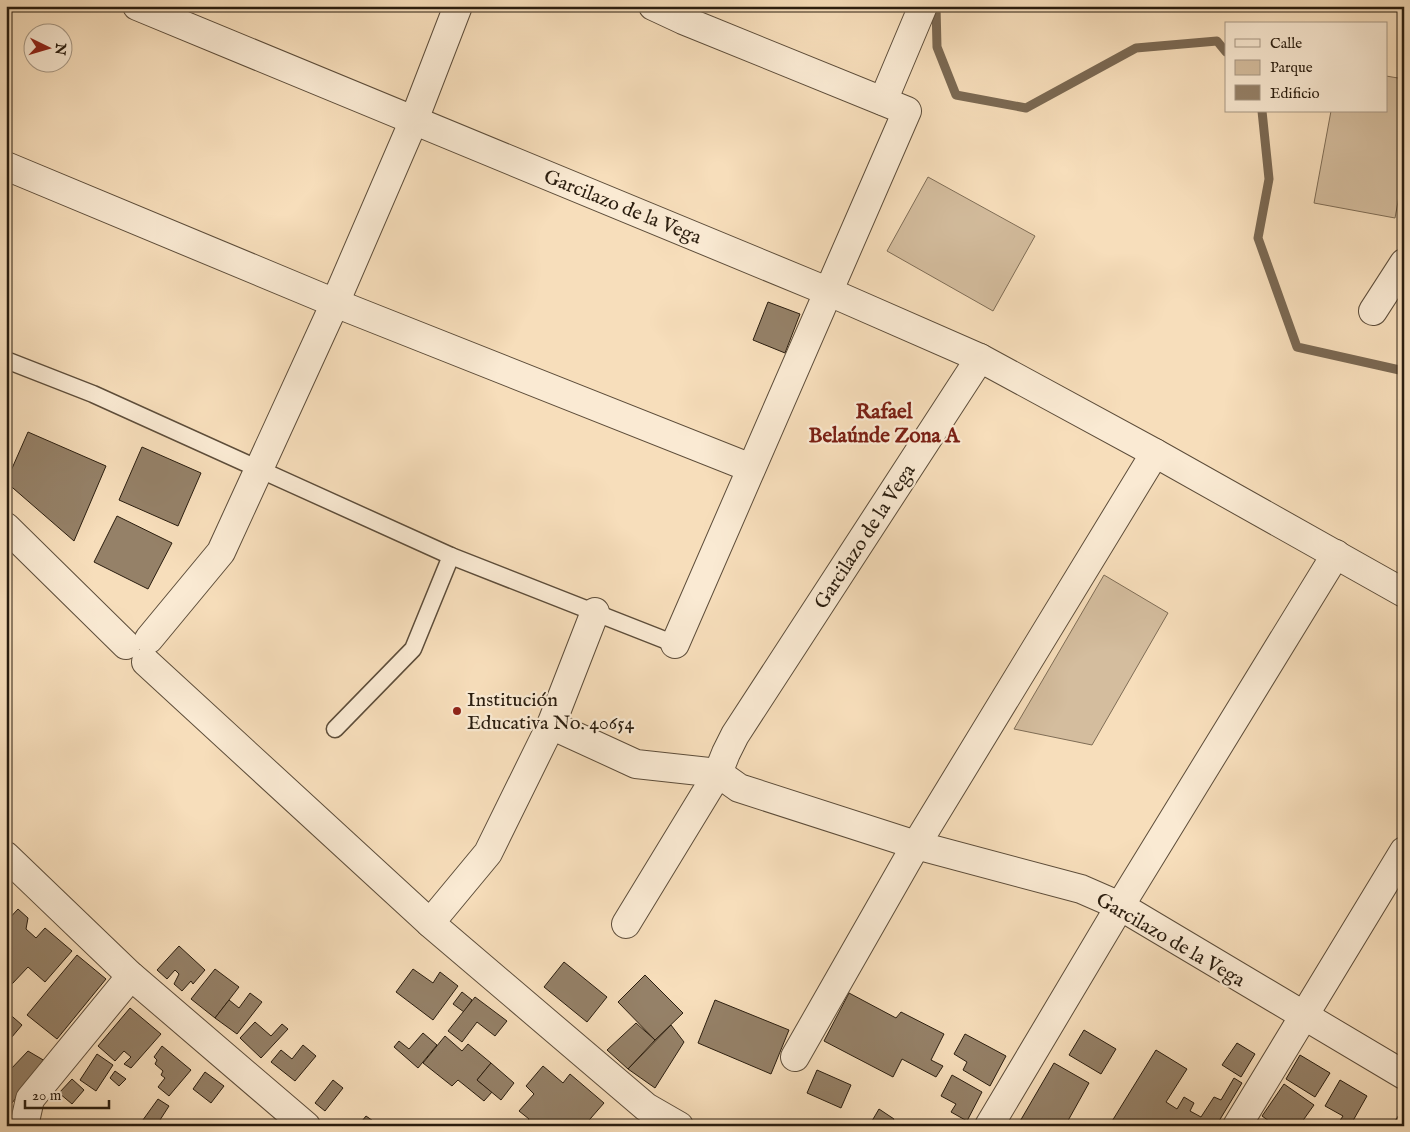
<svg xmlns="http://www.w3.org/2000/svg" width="1410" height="1132" font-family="'IM FELL English',serif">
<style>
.green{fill:#d4bd9e;stroke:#7f6d56}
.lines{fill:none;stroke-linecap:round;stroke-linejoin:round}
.stream{stroke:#7b6953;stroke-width:9}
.building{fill:#958168;stroke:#2a1d0f}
.lane-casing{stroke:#5d4d3a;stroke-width:19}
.street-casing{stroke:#5d4d3a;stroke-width:30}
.lane{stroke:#faead3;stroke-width:16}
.street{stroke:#faead3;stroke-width:28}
.poi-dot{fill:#8f2418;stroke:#faead3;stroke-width:2}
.labels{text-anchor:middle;stroke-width:4.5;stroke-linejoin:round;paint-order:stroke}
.street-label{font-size:20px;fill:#2a1d0f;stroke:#faead3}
.poi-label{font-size:20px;fill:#2a1d0f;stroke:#faead3;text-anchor:start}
.neighbourhood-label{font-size:21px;font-weight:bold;fill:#7a1f14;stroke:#faead3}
</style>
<rect width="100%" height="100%" fill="#f7debb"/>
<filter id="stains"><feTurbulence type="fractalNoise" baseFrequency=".004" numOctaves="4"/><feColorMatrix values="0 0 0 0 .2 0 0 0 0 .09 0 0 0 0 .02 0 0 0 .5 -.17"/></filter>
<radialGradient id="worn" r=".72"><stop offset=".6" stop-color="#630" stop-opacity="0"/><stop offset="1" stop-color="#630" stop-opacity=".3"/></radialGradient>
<!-- green -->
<g class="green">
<polygon points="1386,76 1404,79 1404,169 1395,218 1314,203 1331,111 1386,111"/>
<polygon points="928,177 1035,236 993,311 887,251"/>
<polygon points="1104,575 1168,613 1092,745 1014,729"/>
</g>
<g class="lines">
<!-- stream -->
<g class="stream">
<polyline points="936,6 937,47 956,95 1026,108 1136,48 1217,41 1226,52"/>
<polyline points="1262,111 1269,179 1258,238 1297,347 1404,371"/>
</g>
</g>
<!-- building -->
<g class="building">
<polygon points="768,302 800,314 785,353 753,340"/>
<polygon points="28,432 106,466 74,541 6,482"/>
<polygon points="142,447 201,473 178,526 119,500"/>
<polygon points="117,516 172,543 148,589 94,562"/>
<polygon points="18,909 28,918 26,929 36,938 45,928 72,951 45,982 28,967 12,984 6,979 6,922"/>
<polygon points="179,946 205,970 193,984 191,981 182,991 174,984 179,974 175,970 167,979 157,970"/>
<polygon points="77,955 106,979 57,1039 27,1015"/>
<polygon points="564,962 607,997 587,1022 544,987"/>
<polygon points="215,969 239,987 215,1018 191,999"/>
<polygon points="413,969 433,983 440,972 458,986 433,1020 396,992"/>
<polygon points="645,975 683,1013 655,1040 618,1002"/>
<polygon points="462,992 472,1000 464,1012 453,1004"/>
<polygon points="250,993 262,1002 237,1034 215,1018 229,1000 239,1008"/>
<polygon points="849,993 896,1018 901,1012 944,1034 931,1060 943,1066 936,1077 902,1059 893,1077 824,1041"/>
<polygon points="475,997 507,1021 495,1036 477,1022 462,1042 448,1031"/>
<polygon points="715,1000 789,1030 771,1074 698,1043"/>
<polygon points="130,1008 161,1034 131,1068 124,1064 131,1057 124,1051 115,1061 98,1046"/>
<polygon points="6,1011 22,1025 6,1044"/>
<polygon points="255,1022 271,1036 282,1024 288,1029 261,1058 240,1038"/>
<polygon points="636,1023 655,1040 628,1069 607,1050"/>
<polygon points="671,1025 684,1042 655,1088 628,1069"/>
<polygon points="1084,1030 1116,1049 1101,1074 1069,1055"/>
<polygon points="423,1033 437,1045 418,1068 394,1047 399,1041 409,1049"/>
<polygon points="965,1034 1006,1056 990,1086 963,1070 967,1062 954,1054"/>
<polygon points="445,1036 462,1051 468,1044 491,1063 477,1080 492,1092 484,1101 458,1080 452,1086 423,1063"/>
<polygon points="1237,1043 1255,1054 1241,1077 1222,1065"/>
<polygon points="303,1045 316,1056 295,1081 271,1062 281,1050 292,1059"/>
<polygon points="162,1046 191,1070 169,1096 158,1087 165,1078 161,1075 163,1071 155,1064 157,1060 154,1057"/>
<polygon points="1156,1050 1187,1069 1166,1102 1177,1109 1184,1097 1194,1103 1190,1111 1201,1117 1214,1097 1221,1100 1234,1078 1242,1083 1216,1126 1109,1126"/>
<polygon points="28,1051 45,1061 12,1103 6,1102 6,1067 10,1070"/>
<polygon points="97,1054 113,1065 96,1091 80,1080"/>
<polygon points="1300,1055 1330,1073 1315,1097 1286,1079"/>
<polygon points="491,1063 514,1083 501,1100 477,1080"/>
<polygon points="1054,1063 1089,1083 1065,1126 1024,1126 1019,1123"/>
<polygon points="543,1066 563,1083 570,1074 604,1103 584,1126 524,1126 529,1119 519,1111 534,1094 526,1086"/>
<polygon points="817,1070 851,1085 841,1108 807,1093"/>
<polygon points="115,1071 126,1079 119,1086 110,1078"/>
<polygon points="205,1072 224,1086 211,1103 193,1089"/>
<polygon points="952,1075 982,1092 967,1121 951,1112 956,1104 941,1096"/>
<polygon points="72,1079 84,1090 72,1104 59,1093"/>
<polygon points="333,1080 343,1088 325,1111 315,1103"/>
<polygon points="1340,1080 1367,1096 1350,1126 1345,1126 1339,1122 1343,1116 1325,1106"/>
<polygon points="1284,1084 1314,1105 1299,1126 1276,1126 1262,1116"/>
<polygon points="158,1099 169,1106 160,1120 164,1124 163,1126 143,1126 140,1124"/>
<polygon points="6,1107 11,1108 8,1126 6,1126"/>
<polygon points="879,1109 894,1119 890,1126 869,1126"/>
<polygon points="1402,1110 1404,1111 1404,1126 1392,1126"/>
<polygon points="366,1116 376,1123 374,1126 358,1126"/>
</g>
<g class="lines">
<defs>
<g id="lane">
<polyline points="6,360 93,394 451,556 675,644"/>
<polyline points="335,729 413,649 451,556"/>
</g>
<g id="street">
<polyline points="137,6 827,291 980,358 1155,453 1404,593"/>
<polyline points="653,6 683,20 907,111 675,644"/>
<polyline points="883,101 923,6"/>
<polyline points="6,166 335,303 751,468"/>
<polyline points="1373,311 1404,263"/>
<polyline points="6,527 126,645"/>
<polyline points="149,639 221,552 335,303 414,120 458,6"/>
<polyline points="146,662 430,923 646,1107 679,1126"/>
<polyline points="551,725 636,764 718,773 739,788 916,845 1081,889 1120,906 1404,1075"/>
<polyline points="6,856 131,976 306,1126"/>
<polyline points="430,923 488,853 551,725 595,612"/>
<polyline points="626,924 718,773 726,753 735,735 980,358"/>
<polyline points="795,1057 916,845 1155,453"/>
<polyline points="24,1126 30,1099 131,976"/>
<polyline points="989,1126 1120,906 1336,554"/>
<polyline points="1237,1126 1404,851"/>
</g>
</defs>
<!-- lane casing -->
<use href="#lane" class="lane-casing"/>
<!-- street casing -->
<use href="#street" class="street-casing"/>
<!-- lane -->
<use href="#lane" class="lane"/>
<!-- street -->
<use href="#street" class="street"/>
</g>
<!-- markers -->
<circle class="poi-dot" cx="457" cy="711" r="5"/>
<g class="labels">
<!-- street labels -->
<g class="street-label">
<text transform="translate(623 206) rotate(22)" y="7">Garcilazo de la Vega</text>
<text transform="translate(864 536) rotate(-57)" y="7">Garcilazo de la Vega</text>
<text transform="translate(1171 939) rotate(30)" y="7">Garcilazo de la Vega</text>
</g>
<!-- poi labels -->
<g class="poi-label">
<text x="467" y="706">Institución<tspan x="467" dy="23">Educativa No. 40654</tspan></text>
</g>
<!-- neighbourhood labels -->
<g class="neighbourhood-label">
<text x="884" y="418">Rafael<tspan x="884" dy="24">Belaúnde Zona A</tspan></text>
</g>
</g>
<!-- margin -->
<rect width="1410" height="1132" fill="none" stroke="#f7debb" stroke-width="25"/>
<rect x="8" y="8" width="1395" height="1117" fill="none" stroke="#2a1d0f" stroke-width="2.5"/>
<rect x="12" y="12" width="1385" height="1107" fill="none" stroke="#2a1d0f"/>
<!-- legend -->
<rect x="1225" y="22" width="162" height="90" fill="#faead3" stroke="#a79885"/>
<rect x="1235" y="39" width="25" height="8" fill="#faead3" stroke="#a79885"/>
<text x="1270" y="48" font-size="15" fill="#2a1d0f">Calle</text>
<rect x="1235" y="60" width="25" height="15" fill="#d4bd9e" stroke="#a79885"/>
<text x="1270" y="72" font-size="15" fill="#2a1d0f">Parque</text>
<rect x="1235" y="85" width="25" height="15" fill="#958168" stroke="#a79885"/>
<text x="1270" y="98" font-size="15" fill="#2a1d0f">Edificio</text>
<!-- north arrow -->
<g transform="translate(48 48) rotate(95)"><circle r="24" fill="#faead3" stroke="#a79885"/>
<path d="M0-4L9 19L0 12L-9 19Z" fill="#8f2418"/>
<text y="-8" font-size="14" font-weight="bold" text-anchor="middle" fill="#2a1d0f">N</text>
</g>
<!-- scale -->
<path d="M25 1100v8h84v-8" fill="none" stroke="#2a1d0f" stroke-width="2.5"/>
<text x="32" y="1100" font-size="15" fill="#2a1d0f" stroke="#faead3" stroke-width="4" paint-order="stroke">20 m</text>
<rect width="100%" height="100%" filter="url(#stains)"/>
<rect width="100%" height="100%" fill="url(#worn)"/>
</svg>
